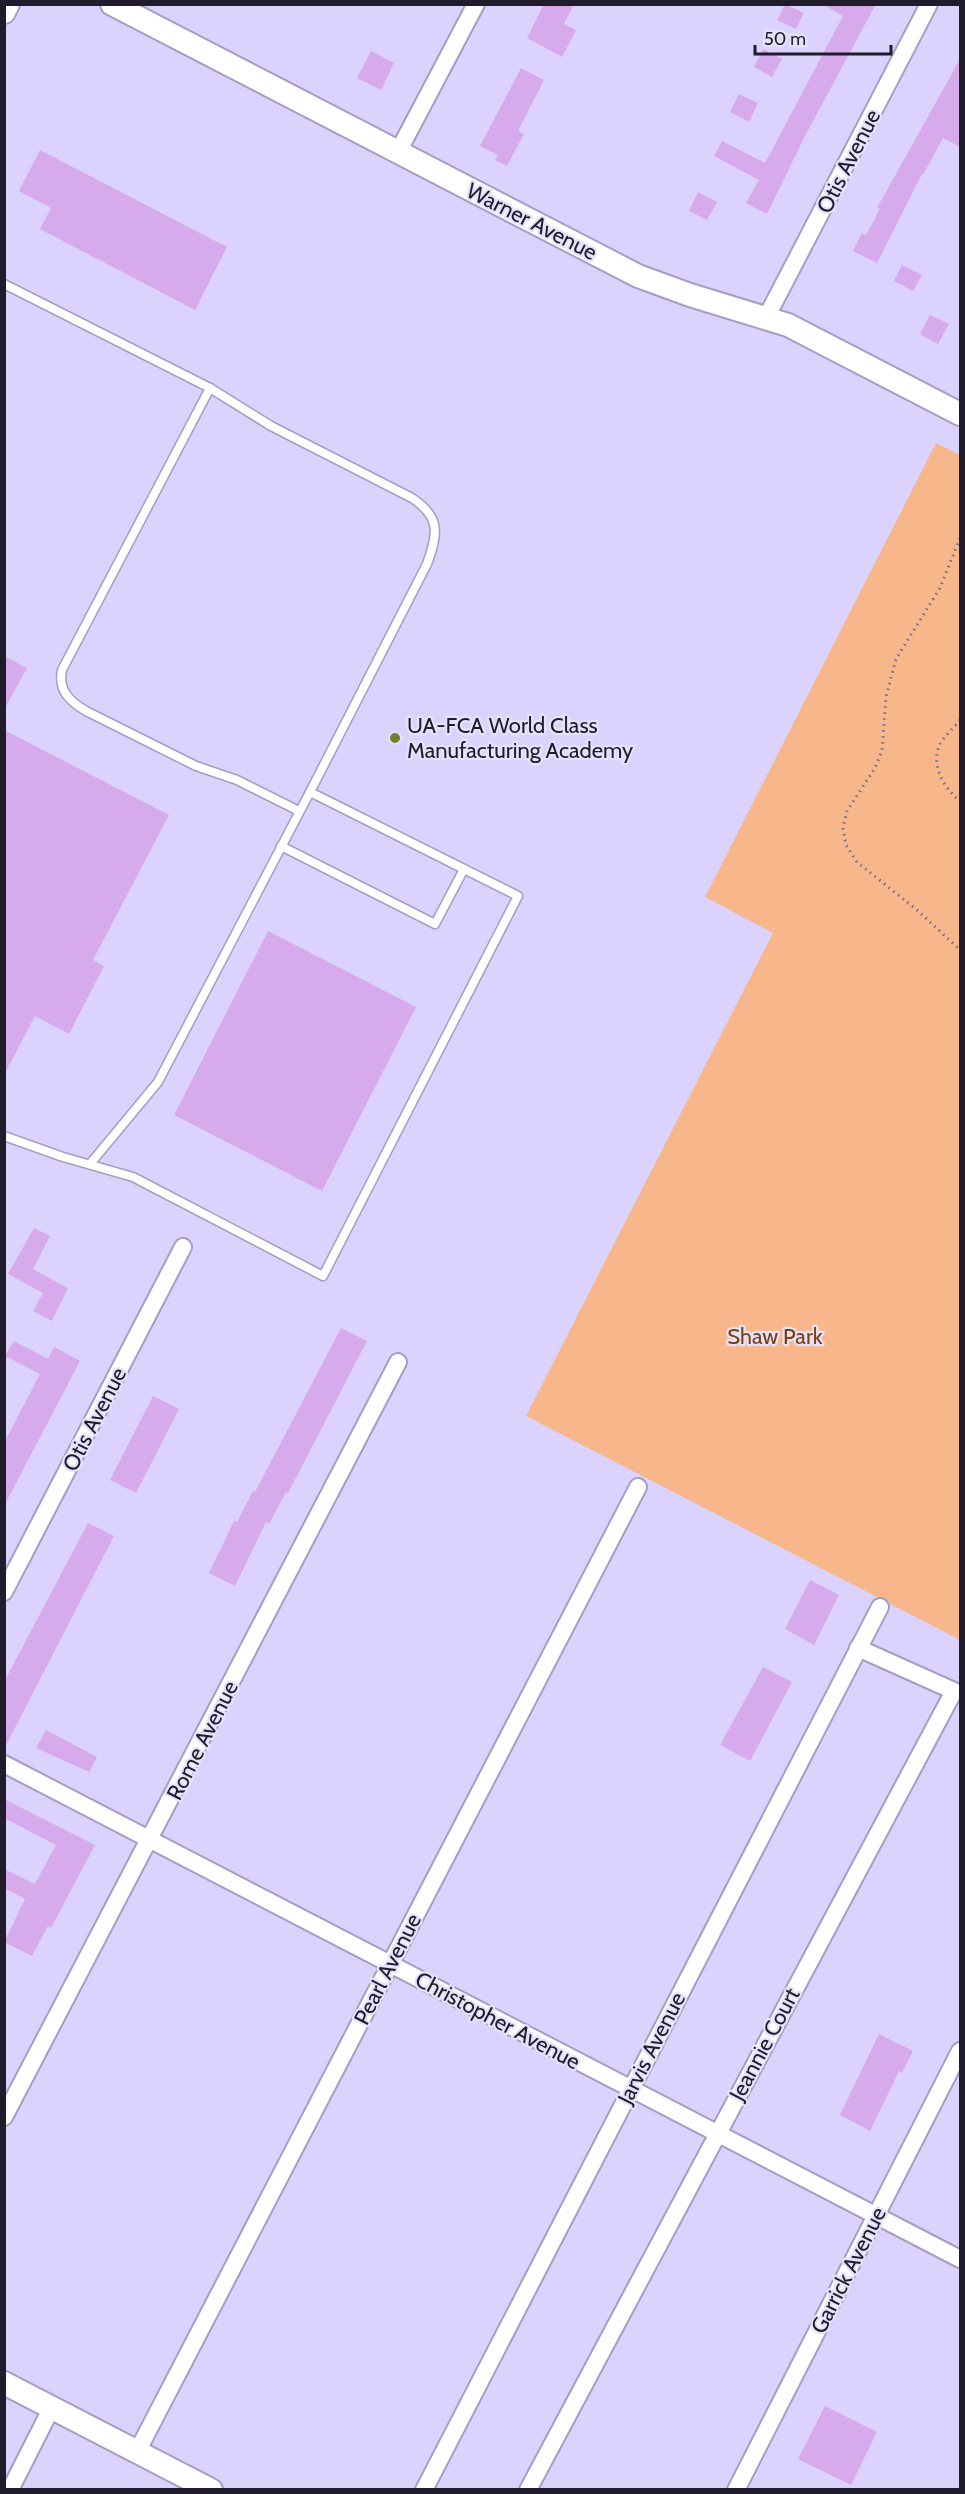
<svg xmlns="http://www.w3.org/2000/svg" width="965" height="2494" font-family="Cabin,sans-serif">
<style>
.green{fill:#f7b78b}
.building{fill:#d7abeb}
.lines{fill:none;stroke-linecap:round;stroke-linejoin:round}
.lane-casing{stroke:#a69dc5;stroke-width:11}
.street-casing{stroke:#a69dc5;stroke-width:20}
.secondary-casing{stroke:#a69dc5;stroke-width:26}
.path{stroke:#756f8b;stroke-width:3;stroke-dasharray:1.5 4.5;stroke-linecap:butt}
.lane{stroke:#fff;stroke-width:8}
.street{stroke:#fff;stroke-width:16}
.secondary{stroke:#fff;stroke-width:22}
.poi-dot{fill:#767f2b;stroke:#e7e2fc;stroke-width:2}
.labels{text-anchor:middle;stroke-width:4.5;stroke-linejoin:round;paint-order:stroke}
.street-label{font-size:22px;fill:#201c2b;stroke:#e7e2fc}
.poi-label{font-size:22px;fill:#201c2b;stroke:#e7e2fc;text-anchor:start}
.park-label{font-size:22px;fill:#7c4009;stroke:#e7e2fc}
</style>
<rect width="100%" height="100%" fill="#dbd2fd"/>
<!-- green -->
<polygon class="green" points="936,443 960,455 960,1640 526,1416 773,933 705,897"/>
<!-- building -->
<g class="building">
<polygon points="544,4 574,4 564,24 576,30 562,57 527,38"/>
<polygon points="785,4 804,13 796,29 777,20"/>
<polygon points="822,4 876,4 805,136 767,214 746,203 759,180 714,156 722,141 765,163 843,16"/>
<polygon points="763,49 782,59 772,77 754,67"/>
<polygon points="371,51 394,63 381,90 357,78"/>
<polygon points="960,59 960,147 943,138 923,175 922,174 877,263 853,251 862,233 866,235 880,209 877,208"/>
<polygon points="521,68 544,80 518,131 524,134 507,166 495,160 498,155 480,146"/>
<polygon points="739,94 758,103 749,122 730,112"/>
<polygon points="40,150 227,247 195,310 40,229 51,208 19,191"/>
<polygon points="698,192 717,202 707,220 689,211"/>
<polygon points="902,265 922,275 913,291 894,281"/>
<polygon points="930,315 949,324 938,344 920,334"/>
<polygon points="4,656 27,668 4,710"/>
<polygon points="4,730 169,815 93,960 104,966 69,1034 35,1016 4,1075"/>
<polygon points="268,931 416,1007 322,1191 174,1115"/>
<polygon points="34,1228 50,1236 33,1269 68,1288 52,1321 33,1311 43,1293 8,1274"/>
<polygon points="341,1328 367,1341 288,1493 286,1492 269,1524 266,1522 235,1586 209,1573 234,1521 237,1522 253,1491 255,1492"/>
<polygon points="14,1341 48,1359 54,1347 80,1361 4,1506 4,1443 40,1374 5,1356"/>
<polygon points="153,1396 179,1409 136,1493 110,1480"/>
<polygon points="88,1523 114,1536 4,1749 4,1682"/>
<polygon points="810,1580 839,1595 814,1645 785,1629"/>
<polygon points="763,1667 792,1682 750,1761 720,1745"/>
<polygon points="46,1730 97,1757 89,1772 36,1748"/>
<polygon points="4,1799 95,1845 51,1928 48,1926 32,1956 4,1942 25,1899 4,1888 4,1869 35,1884 56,1845 4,1818"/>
<polygon points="879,2034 913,2051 902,2073 899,2071 870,2131 840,2115"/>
<polygon points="825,2406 877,2432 851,2485 798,2459"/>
</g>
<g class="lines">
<defs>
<g id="lane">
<path d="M4 284 210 388 271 426 412 498C441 517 438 534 427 564L310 792 518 896 323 1276 133 1177 63 1157 4 1136"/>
<path d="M210 388 62 670C58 690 69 701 86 711L196 766 237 780 299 811"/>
<polyline points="281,846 435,924 464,869"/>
<polyline points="90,1164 158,1082 310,792"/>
</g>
<g id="street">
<polyline points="398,152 476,4"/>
<polyline points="766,318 929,4"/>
<polyline points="4,1592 183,1247"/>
<polyline points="4,1764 960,2259"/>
<polyline points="4,2117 398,1362"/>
<polyline points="137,2452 638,1487"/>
<polyline points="10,2490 52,2407"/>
<polyline points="424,2490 880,1607"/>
<polyline points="528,2490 954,1691 858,1648"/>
<polyline points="736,2490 960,2051"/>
</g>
<g id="secondary">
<polyline points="112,4 638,276 690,295 788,325 960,414"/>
<polyline points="4,12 8,4"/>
<polyline points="4,2383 211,2490"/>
</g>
</defs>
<!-- lane casing -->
<use href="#lane" class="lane-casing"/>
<!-- street casing -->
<use href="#street" class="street-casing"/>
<!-- secondary casing -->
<use href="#secondary" class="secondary-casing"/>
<!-- path -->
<g class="path">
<polyline points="960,538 940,588 896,659 886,697 882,751 875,768 847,811 843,828 846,845 857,862 917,910 960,950"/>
<path d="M960 720C954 728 943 737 939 746 931 767 945 789 960 801"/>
</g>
<!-- lane -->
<use href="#lane" class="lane"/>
<!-- street -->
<use href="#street" class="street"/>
<!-- secondary -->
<use href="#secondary" class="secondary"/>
</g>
<!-- markers -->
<circle class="poi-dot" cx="395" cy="738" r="6"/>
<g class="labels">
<!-- street labels -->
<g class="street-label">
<text transform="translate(848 161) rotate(-63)" y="8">Otis Avenue</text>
<text transform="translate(532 221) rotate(27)" y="8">Warner Avenue</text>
<text transform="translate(94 1419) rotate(-63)" y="8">Otis Avenue</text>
<text transform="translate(202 1740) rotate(-63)" y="8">Rome Avenue</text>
<text transform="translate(387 1969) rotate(-63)" y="8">Pearl Avenue</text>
<text transform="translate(498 2020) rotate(28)" y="8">Christopher Avenue</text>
<text transform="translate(764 2044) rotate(-62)" y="8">Jeannie Court</text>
<text transform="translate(651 2048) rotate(-63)" y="8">Jarvis Avenue</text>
<text transform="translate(848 2270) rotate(-63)" y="8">Garrick Avenue</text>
</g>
<!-- poi labels -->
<g class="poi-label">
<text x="407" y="733">UA-FCA World Class<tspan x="407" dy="25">Manufacturing Academy</tspan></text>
</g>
<!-- park labels -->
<g class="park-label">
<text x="775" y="1344">Shaw Park</text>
</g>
</g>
<!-- border -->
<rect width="965" height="2494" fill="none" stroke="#201c2b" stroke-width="12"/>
<!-- scale -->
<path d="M755 45v9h136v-9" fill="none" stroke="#201c2b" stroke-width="3"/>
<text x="764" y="45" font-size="18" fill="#201c2b" stroke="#e7e2fc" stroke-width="4.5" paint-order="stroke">50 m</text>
</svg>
